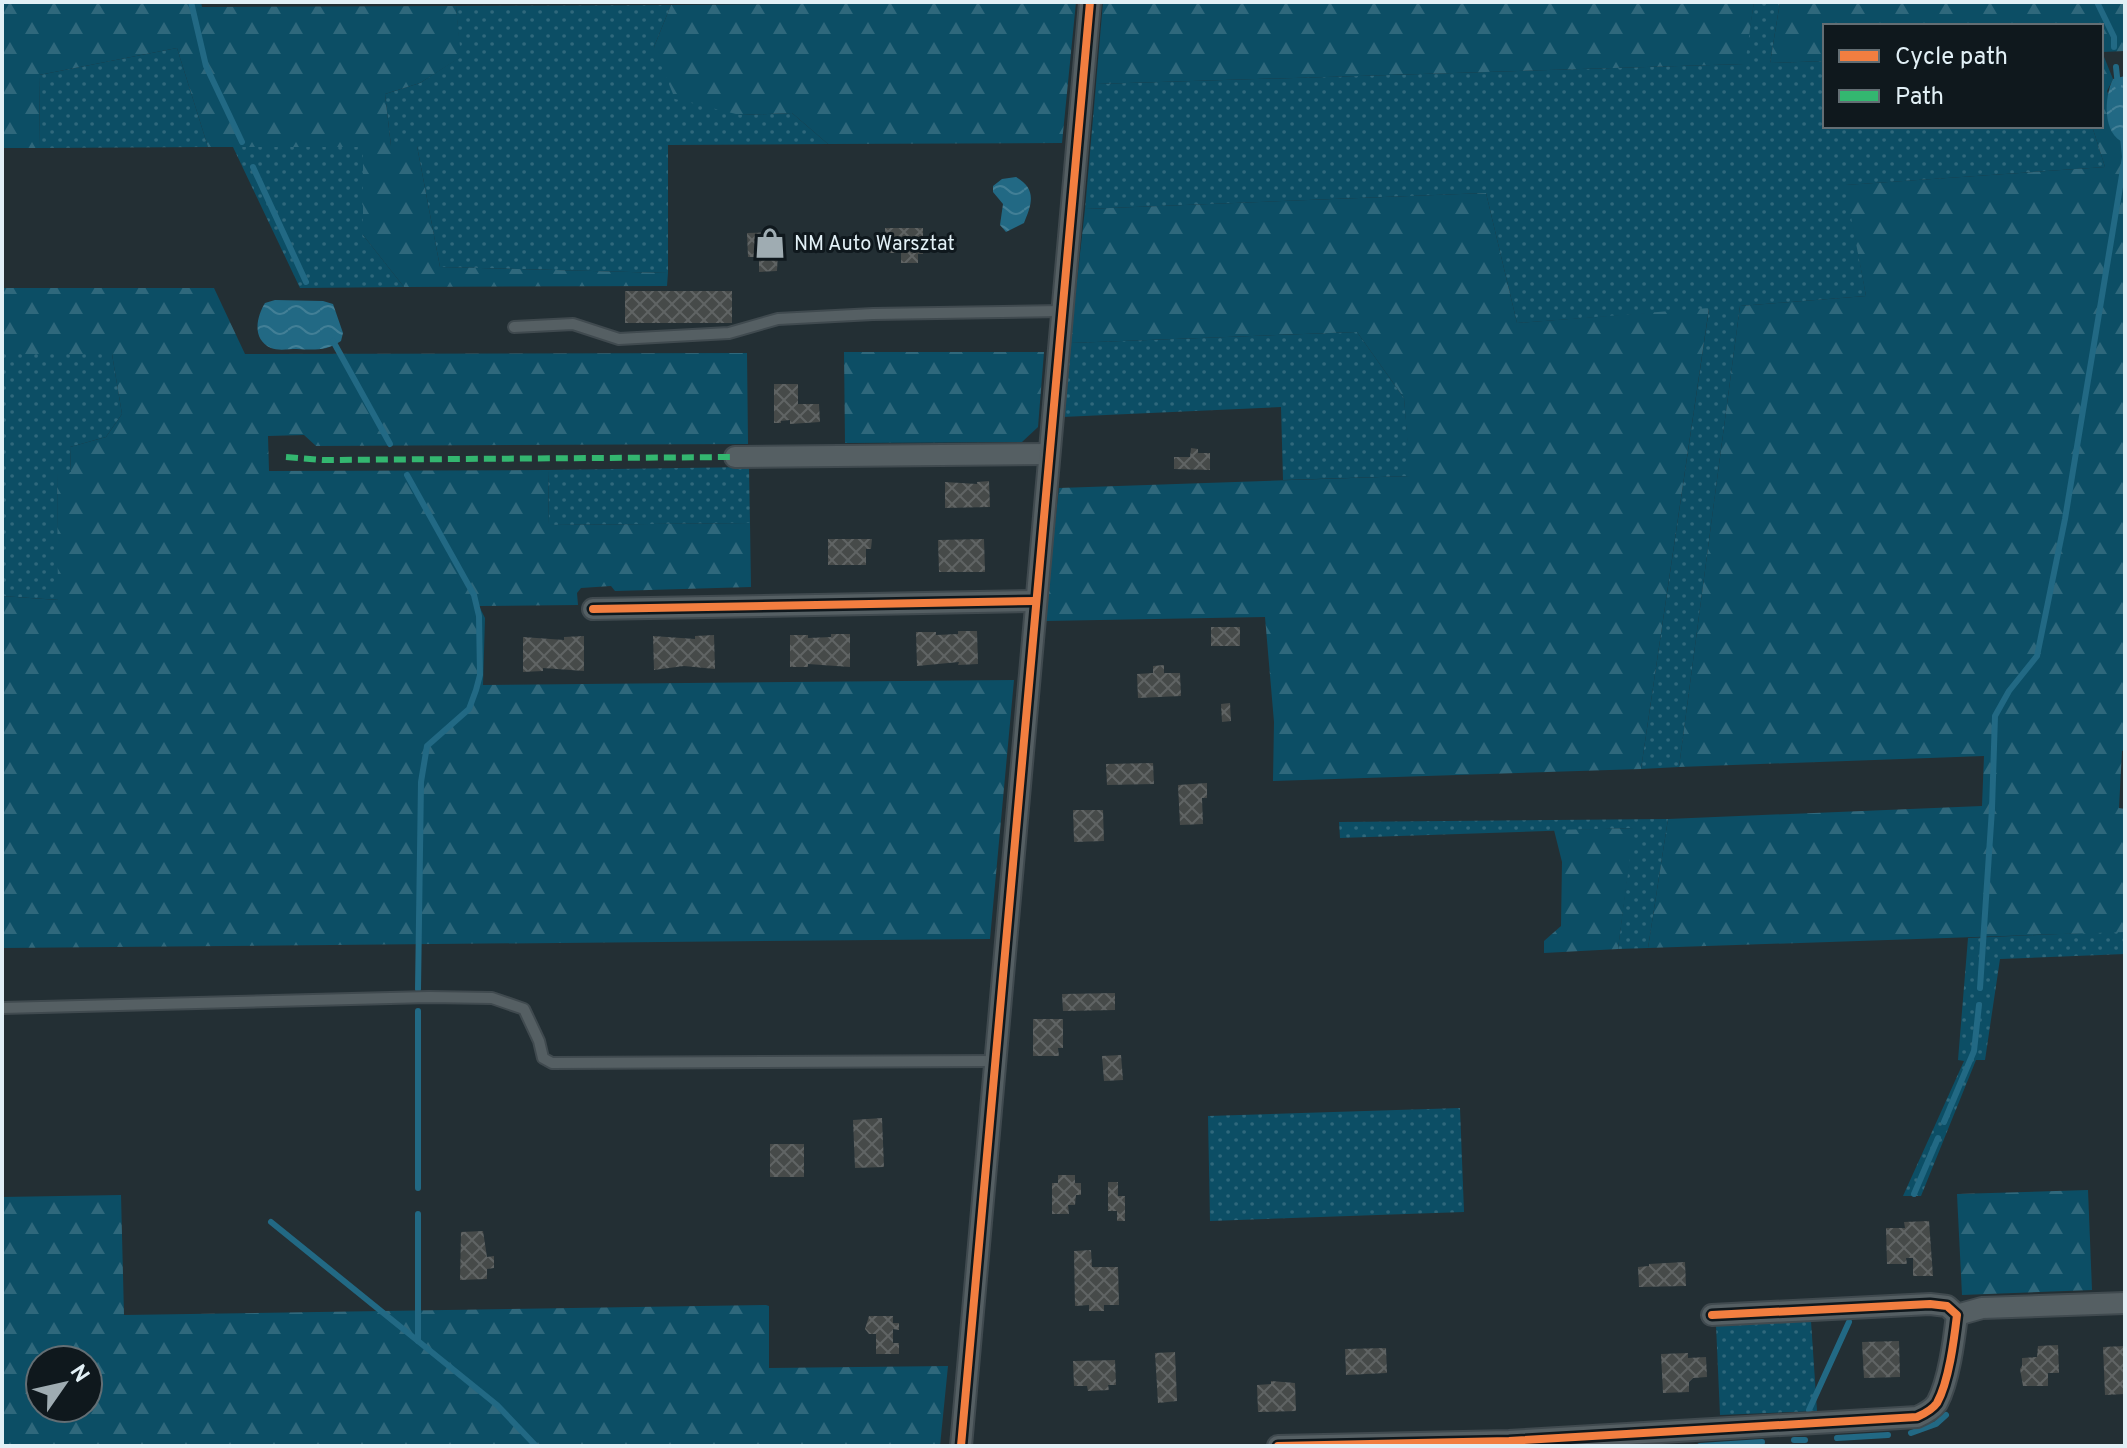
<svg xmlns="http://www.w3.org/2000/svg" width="2127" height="1448" font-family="Overpass,sans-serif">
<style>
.grass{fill:url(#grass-dots)}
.forest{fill:url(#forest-firs);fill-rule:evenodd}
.water{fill:url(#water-waves)}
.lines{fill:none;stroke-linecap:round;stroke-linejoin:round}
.stream{stroke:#226984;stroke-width:6}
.building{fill:url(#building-cross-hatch)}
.service-casing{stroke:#404a4f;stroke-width:14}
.minor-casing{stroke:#404a4f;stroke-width:24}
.service{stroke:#555f63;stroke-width:10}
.minor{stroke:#555f63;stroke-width:20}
.quiet{stroke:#33b770;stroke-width:6;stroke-dasharray:12 6;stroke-linecap:butt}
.cycleway-casing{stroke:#0f181d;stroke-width:13}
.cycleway{stroke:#f27e40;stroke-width:8}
.labels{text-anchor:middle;stroke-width:6;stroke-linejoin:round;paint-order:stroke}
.poi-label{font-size:20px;fill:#e2f0f6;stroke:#0f181d;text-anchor:start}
</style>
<defs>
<pattern id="grass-dots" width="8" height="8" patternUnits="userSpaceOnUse" patternTransform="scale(2)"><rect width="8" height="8" fill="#0c4e65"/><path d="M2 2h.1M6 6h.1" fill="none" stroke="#2f687c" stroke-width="1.8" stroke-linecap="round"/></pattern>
<pattern id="forest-firs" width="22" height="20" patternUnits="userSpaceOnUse" patternTransform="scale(2)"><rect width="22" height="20" fill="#0c4e65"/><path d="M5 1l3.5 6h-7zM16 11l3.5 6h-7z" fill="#2f687c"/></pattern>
<pattern id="water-waves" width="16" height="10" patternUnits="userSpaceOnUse" patternTransform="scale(2)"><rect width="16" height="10" fill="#226984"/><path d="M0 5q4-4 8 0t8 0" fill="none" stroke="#427f96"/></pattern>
<pattern id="building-cross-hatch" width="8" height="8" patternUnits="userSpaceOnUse" patternTransform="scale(2)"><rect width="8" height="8" fill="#464a49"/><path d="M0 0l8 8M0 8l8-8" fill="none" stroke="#606464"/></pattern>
</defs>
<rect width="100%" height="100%" fill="#232f34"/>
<!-- grass -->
<g class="grass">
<polygon points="1754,2 1780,2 1770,63 1825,61 1825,126 2092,126 2105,167 1846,185 1866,296 1740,306 1679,767 1641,769 1709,309 1517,323 1486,193 1085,209 1096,84 1744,64"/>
<polygon points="671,5 654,47 740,115 792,113 828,144 668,145 668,273 440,267 417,146 391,146 385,94 420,83 460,57 456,6"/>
<polygon points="177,48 208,147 40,148 39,75"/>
<polygon points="363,146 363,235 404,287 300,288 233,147"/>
<polygon points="1357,332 1404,398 1411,476 1283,480 1281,407 1062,417 1070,343"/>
<polygon points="2,354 112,354 122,414 106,437 70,447 71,473 57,473 59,600 2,596"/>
<polygon points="749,467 750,523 549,525 548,470"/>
<polygon points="1668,819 1648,948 1618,949 1633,828 1340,838 1339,822"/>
<polygon points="2125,931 2125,954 2000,959 1985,1060 1976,1060 1921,1196 1903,1196 1964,1061 1958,1060 1968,938"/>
<polygon points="1460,1108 1464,1212 1210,1221 1208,1116"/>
<polygon points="1811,1321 1817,1411 1720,1415 1716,1325"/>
</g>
<!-- forest -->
<g class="forest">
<polygon points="2,2 201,2 202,7 456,6 461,57 420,83 385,94 391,146 417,146 440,267 668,273 667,286 404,287 363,235 363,147 208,147 177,48 39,75 40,148 2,148"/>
<polygon points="1076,2 1062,143 828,144 792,113 740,115 675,99 654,47 671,5"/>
<polygon points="1103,2 1754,2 1745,64 1096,84"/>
<polygon points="1780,2 2125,2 2125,51 2102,52 2113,79 2107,91 2125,141 2125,750 2122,751 2119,808 2125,809 2125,932 1648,948 1668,819 1982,806 1984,756 1679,767 1740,306 1866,296 1845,185 2105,167 2092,126 2101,126 2101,26 1825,26 1825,61 1770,63"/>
<polygon points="1486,193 1517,323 1709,308 1641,769 1273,781 1274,722 1265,617 1044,621 1059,488 1410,476 1404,398 1357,332 1070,343 1085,209"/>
<polygon points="2,288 214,288 245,354 747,353 748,444 316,446 304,435 268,436 269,471 548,470 549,525 750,523 751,587 615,591 611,586 581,588 577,593 578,605 479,606 485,618 483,685 1014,680 990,939 2,948 2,596 58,600 57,472 71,472 70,447 106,437 122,414 112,354 2,354"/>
<polygon points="844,352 1044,352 1038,427 1022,442 845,443"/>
<polygon points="1634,828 1618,949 1544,953 1544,941 1561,926 1562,862 1554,830"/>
<polygon points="2088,1190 2092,1290 1962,1295 1957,1194"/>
<path d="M121 1195 124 1315 766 1305 769 1306V1368L948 1366 940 1446H2V1197ZM40 1360H88V1408H40Z"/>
</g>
<!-- water -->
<g class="water">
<path d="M2125 76V143C2102 135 2104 97 2113 79Z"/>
<path d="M1016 177C1037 189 1032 204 1024 223L1006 232 1000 225 1003 204 993 192V186L1002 179Z"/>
<path d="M275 300 323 301 333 304 343 333 341 341C327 351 313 350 297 349 289 349 278 351 271 348 251 339 257 316 265 303Z"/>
</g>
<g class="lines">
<!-- stream -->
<g class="stream">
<polyline points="191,2 206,66 242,142"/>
<polyline points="2097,2 2114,37 2114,47"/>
<polyline points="2116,67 2118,86"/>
<polyline points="253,167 306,282"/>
<polyline points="333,341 390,444"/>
<polyline points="407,475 474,595 479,616 480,675 476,690 469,709 427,746 421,782 418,989"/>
<polyline points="1980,988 1992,809 1995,716 2009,691 2037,656 2065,519 2125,157 2123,137"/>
<polyline points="1944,1122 1974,1051 1979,1005"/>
<polyline points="418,1188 418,1011"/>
<polyline points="1914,1194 1938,1138"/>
<polyline points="271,1222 497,1405 536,1446"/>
<polyline points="418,1341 418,1214"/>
<polyline points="1809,1410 1849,1322"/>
<polyline points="1911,1433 1936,1424 1946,1415"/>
<polyline points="1837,1438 1888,1435"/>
<polyline points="1794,1440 1805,1440"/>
<polyline points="1700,1446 1762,1442"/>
</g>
</g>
<!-- building -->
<g class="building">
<polygon points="885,228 923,228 923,254 918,254 918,263 901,263 901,253 885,253"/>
<polygon points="779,232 777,271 759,272 759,257 748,257 747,233"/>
<rect x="625" y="291" width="107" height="32"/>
<polygon points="774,384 798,384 798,404 819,404 820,422 790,424 790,420 781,421 781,423 774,423"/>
<polygon points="1191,448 1198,449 1198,453 1210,453 1210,470 1174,469 1174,457 1190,457"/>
<polygon points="989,481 990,507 945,508 945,482 977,484 977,482"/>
<polygon points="828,539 872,539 871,549 866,549 866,565 828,565"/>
<polygon points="984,539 985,572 939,572 938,540"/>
<rect x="1211" y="627" width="29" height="19"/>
<polygon points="958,631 977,631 978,664 958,665 959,662 917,666 916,632 936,632 936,635 958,634"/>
<polygon points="831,634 850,634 850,667 808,664 808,667 790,667 790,635 808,635 808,638 831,637"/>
<polygon points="714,635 715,669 684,666 654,670 653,636 695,639 695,636"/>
<polygon points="584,636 584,671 543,668 543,671 523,672 523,637 564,640 564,637"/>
<polygon points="1164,665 1164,673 1180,673 1181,696 1138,698 1137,674 1153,673 1153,666"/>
<polygon points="1230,703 1231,721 1222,722 1221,704"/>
<polygon points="1153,763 1154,784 1107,785 1106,764"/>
<polygon points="1207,783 1207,798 1202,798 1203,824 1180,825 1178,785"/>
<polygon points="1073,810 1103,810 1104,841 1074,842"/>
<polygon points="1115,993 1115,1010 1063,1011 1062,994"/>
<polygon points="1033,1019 1063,1019 1063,1048 1058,1048 1059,1056 1033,1056"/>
<polygon points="1121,1055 1123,1080 1104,1081 1102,1056"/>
<polygon points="882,1118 884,1167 855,1168 853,1120"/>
<rect x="770" y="1144" width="34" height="33"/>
<polygon points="1058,1175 1075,1175 1075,1183 1081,1183 1081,1195 1076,1195 1075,1205 1068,1205 1069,1214 1052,1214 1052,1183 1058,1183"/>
<polygon points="1108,1182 1118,1182 1118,1196 1125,1196 1125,1221 1117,1221 1117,1211 1108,1211"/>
<polygon points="1929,1221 1933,1276 1913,1276 1913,1258 1906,1258 1907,1264 1887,1264 1886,1228 1905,1228 1904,1222"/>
<polygon points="483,1231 487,1257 494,1256 494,1268 487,1269 487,1279 460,1280 461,1232"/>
<polygon points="1091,1250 1092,1267 1118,1267 1119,1305 1104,1305 1104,1311 1089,1311 1089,1305 1075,1306 1074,1251"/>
<polygon points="1685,1262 1686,1286 1639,1287 1638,1267 1649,1266 1649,1264"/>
<polygon points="869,1316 893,1316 893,1323 899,1323 899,1330 893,1329 893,1343 899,1343 899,1354 876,1354 876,1334 869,1334 865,1329"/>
<polygon points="1899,1341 1900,1377 1864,1378 1862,1342"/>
<polygon points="2058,1345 2059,1373 2048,1373 2048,1386 2023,1386 2020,1369 2022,1366 2022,1358 2037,1357 2038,1346"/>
<polygon points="2125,1346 2125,1394 2105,1395 2103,1347"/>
<polygon points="1386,1348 1387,1373 1346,1375 1345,1349"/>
<polygon points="1175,1352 1177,1401 1158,1403 1155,1353"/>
<polygon points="1688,1353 1688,1358 1706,1357 1707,1377 1693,1378 1689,1382 1689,1392 1663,1393 1661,1354"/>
<polygon points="1115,1360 1116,1385 1108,1385 1109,1390 1088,1391 1087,1386 1074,1386 1073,1361"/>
<polygon points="1271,1381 1295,1383 1296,1411 1258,1412 1257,1385 1271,1384"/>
</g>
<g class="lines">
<defs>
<g id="service">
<polyline points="514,327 573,324 619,339 729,333 778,319 873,314 1062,311"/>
<polyline points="2,1008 429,997 492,998 524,1009 539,1041 543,1058 552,1063 996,1061"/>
</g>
<g id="minor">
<polyline points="735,457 1049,454"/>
<polyline points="593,609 1035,601"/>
<polyline points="1957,1315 1982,1308 2125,1303"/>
<polyline points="961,1446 1090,2"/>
<path d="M1278 1446 1509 1441 1917 1417C1924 1414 1932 1410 1937 1403 1949 1381 1954 1340 1957 1315L1947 1306 1930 1304 1712 1315"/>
</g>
</defs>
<!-- service casing -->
<use href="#service" class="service-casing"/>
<!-- minor casing -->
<use href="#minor" class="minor-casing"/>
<!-- service -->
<use href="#service" class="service"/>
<!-- minor -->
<use href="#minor" class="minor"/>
<!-- quiet -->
<polyline class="quiet" points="286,457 323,460 735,457"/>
<defs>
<g id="cycleway">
<polyline points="593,609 1035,601"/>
<polyline points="961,1446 1090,2"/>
<path d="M1278 1446 1509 1441 1917 1417C1924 1414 1932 1410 1937 1403 1949 1381 1954 1340 1957 1315L1947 1306 1930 1304 1712 1315"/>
</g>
</defs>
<!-- cycleway casing -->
<use href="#cycleway" class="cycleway-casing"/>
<!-- cycleway -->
<use href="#cycleway" class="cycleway"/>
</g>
<!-- icons -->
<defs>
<symbol id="shop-bare" viewBox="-9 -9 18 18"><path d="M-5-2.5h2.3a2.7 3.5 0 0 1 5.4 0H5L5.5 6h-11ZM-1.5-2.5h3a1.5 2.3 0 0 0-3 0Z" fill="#9facb2" stroke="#0f181d" stroke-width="2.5" paint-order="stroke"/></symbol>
</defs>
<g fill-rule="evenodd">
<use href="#shop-bare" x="748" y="221" width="44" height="44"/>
</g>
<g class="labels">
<!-- poi labels -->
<g class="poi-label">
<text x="794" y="250">NM Auto Warsztat</text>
</g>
</g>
<!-- border -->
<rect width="2127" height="1448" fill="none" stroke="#e2f0f6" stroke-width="8"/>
<!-- legend -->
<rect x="1823" y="24" width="280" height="104" fill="#0f181d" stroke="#636e74" stroke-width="2"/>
<rect x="1839" y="50" width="40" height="12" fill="#f27e40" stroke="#636e74" stroke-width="2"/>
<text x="1895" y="64" font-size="24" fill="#e2f0f6">Cycle path</text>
<rect x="1839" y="90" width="40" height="12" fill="#33b770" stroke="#636e74" stroke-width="2"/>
<text x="1895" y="104" font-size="24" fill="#e2f0f6">Path</text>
<!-- north arrow -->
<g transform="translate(64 1384) rotate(56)"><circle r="38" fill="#0f181d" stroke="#636e74" stroke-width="2"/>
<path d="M0-6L14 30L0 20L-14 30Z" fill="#9facb2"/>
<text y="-12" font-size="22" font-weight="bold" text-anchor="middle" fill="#e2f0f6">N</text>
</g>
</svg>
